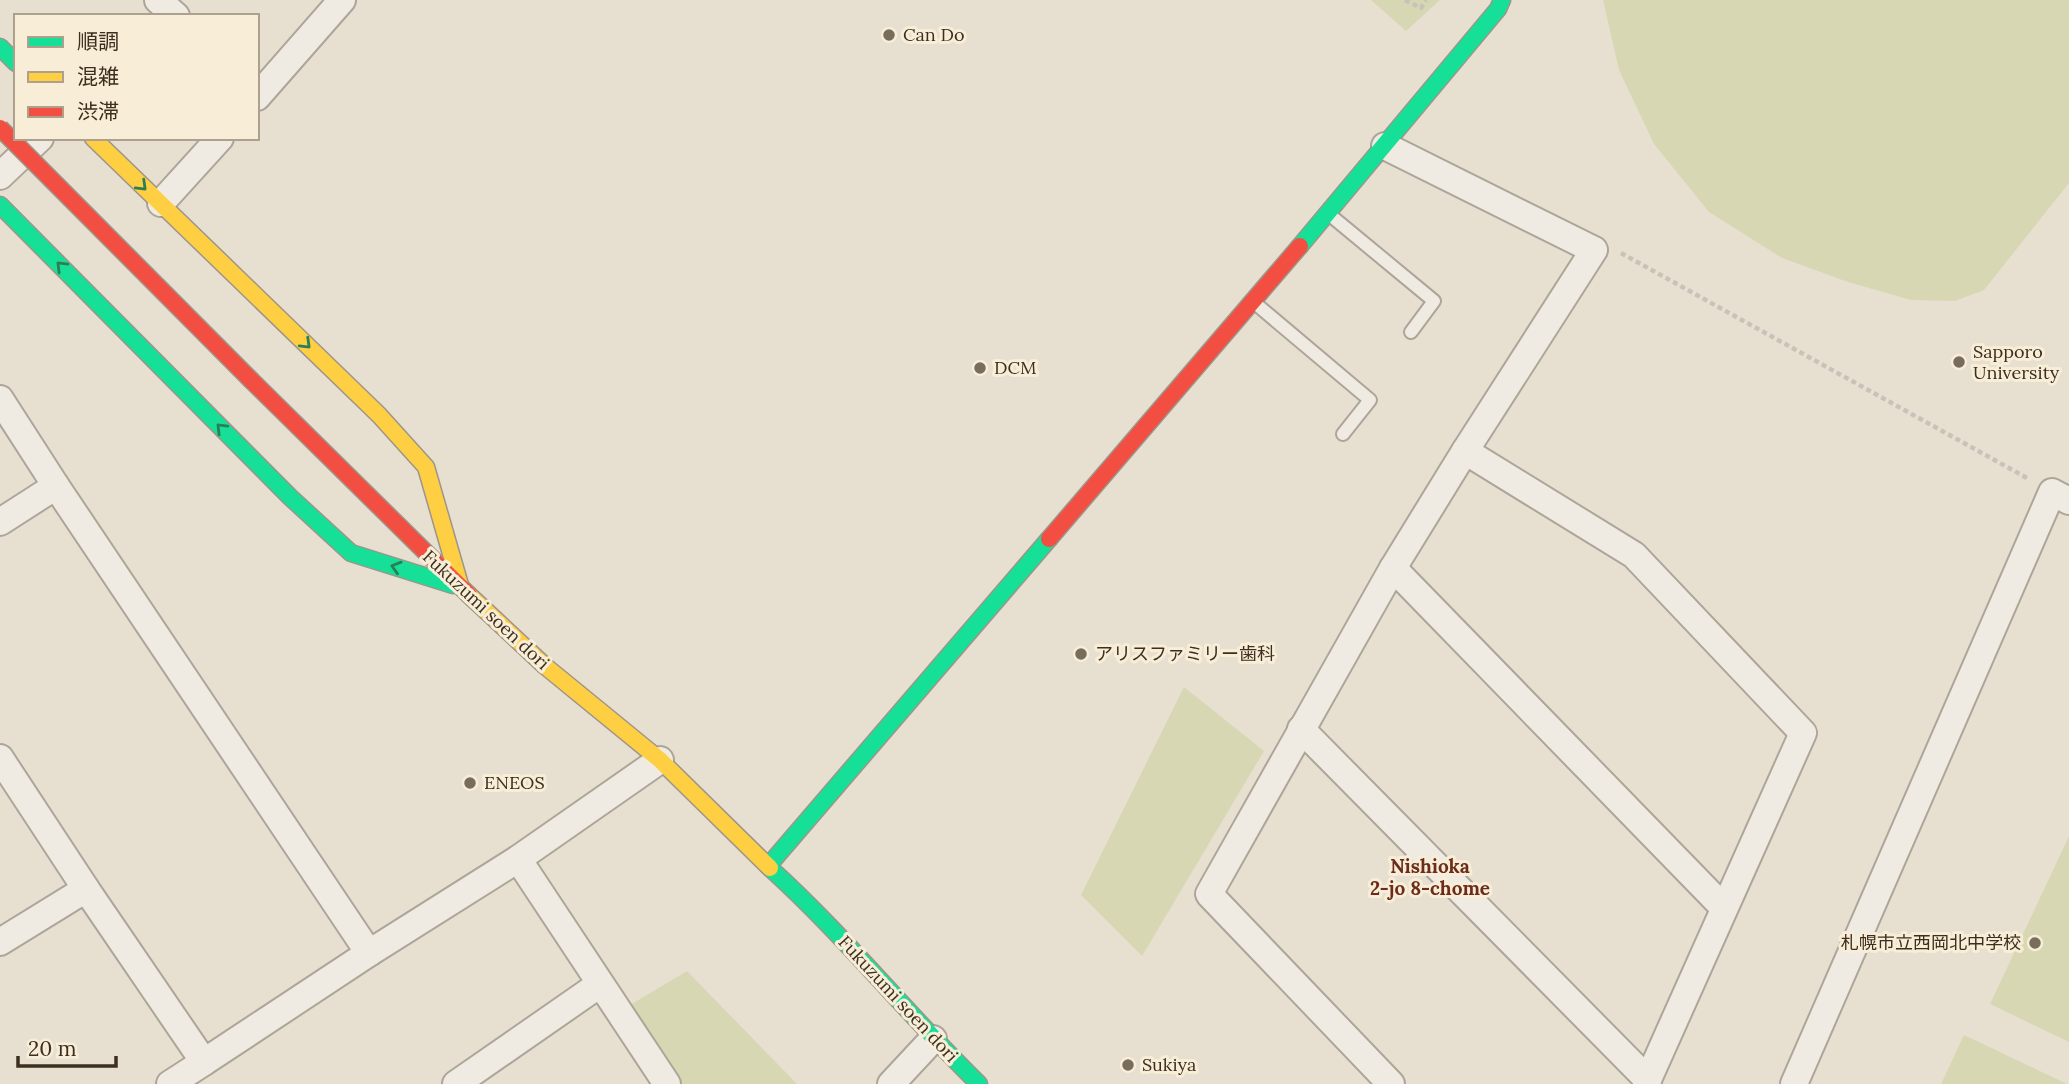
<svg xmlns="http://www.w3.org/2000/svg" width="2069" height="1084" font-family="Lora,'Noto Sans JP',serif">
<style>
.green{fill:#d7d7b3}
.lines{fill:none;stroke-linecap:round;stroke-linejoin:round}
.lane-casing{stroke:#ada599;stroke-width:16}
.street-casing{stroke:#ada599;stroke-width:30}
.fast-casing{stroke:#9d9589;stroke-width:19}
.slow-casing{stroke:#9d9589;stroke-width:19}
.jam-casing{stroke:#9d9589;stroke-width:19}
.path{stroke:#c8c2b9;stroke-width:4.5;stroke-dasharray:5 3.5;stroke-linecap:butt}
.lane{stroke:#f0ebe2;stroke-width:12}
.street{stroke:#f0ebe2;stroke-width:26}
.fast{stroke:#16e098;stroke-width:16}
.slow{stroke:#ffcf43;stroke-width:16}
.jam{stroke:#f24e42;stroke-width:16}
.jam-bridge-casing{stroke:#9d9589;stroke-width:19;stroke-linecap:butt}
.jam-bridge{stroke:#f24e42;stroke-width:16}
.oneway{stroke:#2b7e55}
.poi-dot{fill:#786c5d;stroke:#f8eed7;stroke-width:2.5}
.labels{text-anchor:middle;stroke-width:6;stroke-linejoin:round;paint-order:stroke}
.poi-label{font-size:18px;fill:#3d2e1f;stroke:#f8eed7;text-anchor:start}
.street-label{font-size:18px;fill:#3d2e1f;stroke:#f8eed7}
.neighbourhood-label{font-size:19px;font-weight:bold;fill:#6c2c1c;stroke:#f8eed7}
</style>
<rect width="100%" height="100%" fill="#e7e0d1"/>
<!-- green -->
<g class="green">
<polygon points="1371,0 1440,0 1406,31"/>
<polygon points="1603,0 2069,0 2069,183 1984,290 1955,301 1911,300 1848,282 1782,258 1709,212 1654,144 1619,70"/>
<polygon points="1184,687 1264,751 1142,956 1081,895"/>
<polygon points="2069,836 2069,1042 1990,1004"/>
<polygon points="687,971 797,1084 675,1084 625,1008"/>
<polygon points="1964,1035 2067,1084 1941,1084"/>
</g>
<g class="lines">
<defs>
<g id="lane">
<polyline points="1330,215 1434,301 1411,332"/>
<polyline points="1256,304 1370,400 1343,434"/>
</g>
<g id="street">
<polyline points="158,0 176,16"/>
<polyline points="257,97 342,0"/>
<polyline points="1385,146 1594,250 1465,451 1393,568 1209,894 1391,1084"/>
<polyline points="0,176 40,138"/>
<polyline points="161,203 220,138"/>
<polyline points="0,399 56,486 369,953"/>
<polyline points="1465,451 1634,555 1803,733 1646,1084"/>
<polyline points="0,522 56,486"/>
<polyline points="1393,568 1724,908"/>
<polyline points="1301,729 1648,1080"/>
<polyline points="0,758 86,889"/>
<polyline points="518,859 667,1084"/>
<polyline points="0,942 86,889 204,1062 369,953 518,859 660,760"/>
<polyline points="170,1084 204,1062"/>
<polyline points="456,1084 600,984"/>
<polyline points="891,1084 933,1039"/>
<polyline points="1794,1084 2052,492 2069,501"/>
</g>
<g id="fast">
<polyline points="0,47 16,63"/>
<polyline points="0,205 290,497 351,553 453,585"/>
<polyline points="1300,246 1498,9 1502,0"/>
<polyline points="768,866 1049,539"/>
<path d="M770 868C844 935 907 1014 979 1084"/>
</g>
<g id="slow">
<polyline points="93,138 379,415 426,467 460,585"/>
<polyline points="469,595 545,666 660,760 770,868"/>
</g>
<g id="jam">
<polyline points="252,381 469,595"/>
<polyline points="1049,539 1300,246"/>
</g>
</defs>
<!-- lane casing -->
<use href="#lane" class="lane-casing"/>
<!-- street casing -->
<use href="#street" class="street-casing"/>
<!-- fast casing -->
<use href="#fast" class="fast-casing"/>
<!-- slow casing -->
<use href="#slow" class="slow-casing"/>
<!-- jam casing -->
<use href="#jam" class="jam-casing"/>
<!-- path -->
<g class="path">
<polyline points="1405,0 1421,8 1426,0"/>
<polyline points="1621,253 2027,478"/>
</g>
<!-- lane -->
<use href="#lane" class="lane"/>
<!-- street -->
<use href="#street" class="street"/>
<!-- fast -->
<use href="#fast" class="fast"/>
<!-- slow -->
<use href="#slow" class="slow"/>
<!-- jam -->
<use href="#jam" class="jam"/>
<defs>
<polyline id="jam-bridge" points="0,128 252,381"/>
</defs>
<!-- jam-bridge casing -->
<use href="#jam-bridge" class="jam-bridge-casing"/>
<!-- jam-bridge -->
<use href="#jam-bridge" class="jam-bridge"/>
</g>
<!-- one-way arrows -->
<defs><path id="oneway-chevron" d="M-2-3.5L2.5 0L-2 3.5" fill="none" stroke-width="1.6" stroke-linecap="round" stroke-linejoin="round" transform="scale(1.75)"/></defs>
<g class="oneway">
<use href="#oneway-chevron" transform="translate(142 186) rotate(44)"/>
<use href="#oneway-chevron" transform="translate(61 266) rotate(-135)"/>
<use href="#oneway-chevron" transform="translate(306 344) rotate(44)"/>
<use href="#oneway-chevron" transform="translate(221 428) rotate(-135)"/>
<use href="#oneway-chevron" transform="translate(396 567) rotate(-163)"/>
</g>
<!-- markers -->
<g class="poi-dot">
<circle cx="889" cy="35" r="7"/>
<circle cx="1959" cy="362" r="7"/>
<circle cx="980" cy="368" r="7"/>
<circle cx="1081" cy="654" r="7"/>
<circle cx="470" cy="783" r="7"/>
<circle cx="2035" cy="943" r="7"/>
<circle cx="1128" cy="1065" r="7"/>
</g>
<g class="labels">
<!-- poi labels -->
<g class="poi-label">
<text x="903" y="41">Can Do</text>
<text x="1973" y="358">Sapporo<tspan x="1973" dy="21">University</tspan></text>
<text x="994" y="374">DCM</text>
<text x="1095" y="660">アリスファミリー歯科</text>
<text x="484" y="789">ENEOS</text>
<text x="2021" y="949" text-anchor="end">札幌市立西岡北中学校</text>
<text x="1142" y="1071">Sukiya</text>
</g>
<!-- street labels -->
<g class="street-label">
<text transform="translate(486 610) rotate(43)" y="6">Fukuzumi soen dori</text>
<text transform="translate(898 999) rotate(47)" y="6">Fukuzumi soen dori</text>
</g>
<!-- neighbourhood labels -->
<g class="neighbourhood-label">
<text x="1430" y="873">Nishioka<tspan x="1430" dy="22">2-jo 8-chome</tspan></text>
</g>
</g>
<!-- legend -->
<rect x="14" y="14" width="245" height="126" fill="#f8eed7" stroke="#ada18d" stroke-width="2"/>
<rect x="28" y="37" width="35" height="10" fill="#16e098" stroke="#ada18d" stroke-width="2"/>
<text x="77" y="49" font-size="21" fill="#3d2e1f">順調</text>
<rect x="28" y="72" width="35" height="10" fill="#ffcf43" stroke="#ada18d" stroke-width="2"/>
<text x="77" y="84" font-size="21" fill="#3d2e1f">混雑</text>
<rect x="28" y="107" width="35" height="10" fill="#f24e42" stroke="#ada18d" stroke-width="2"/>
<text x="77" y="119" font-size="21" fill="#3d2e1f">渋滞</text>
<!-- scale -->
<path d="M18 1056v10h98v-10" fill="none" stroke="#3d2e1f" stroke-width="3.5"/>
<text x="28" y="1056" font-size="21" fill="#3d2e1f" stroke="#f8eed7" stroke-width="5" paint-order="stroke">20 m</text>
</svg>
